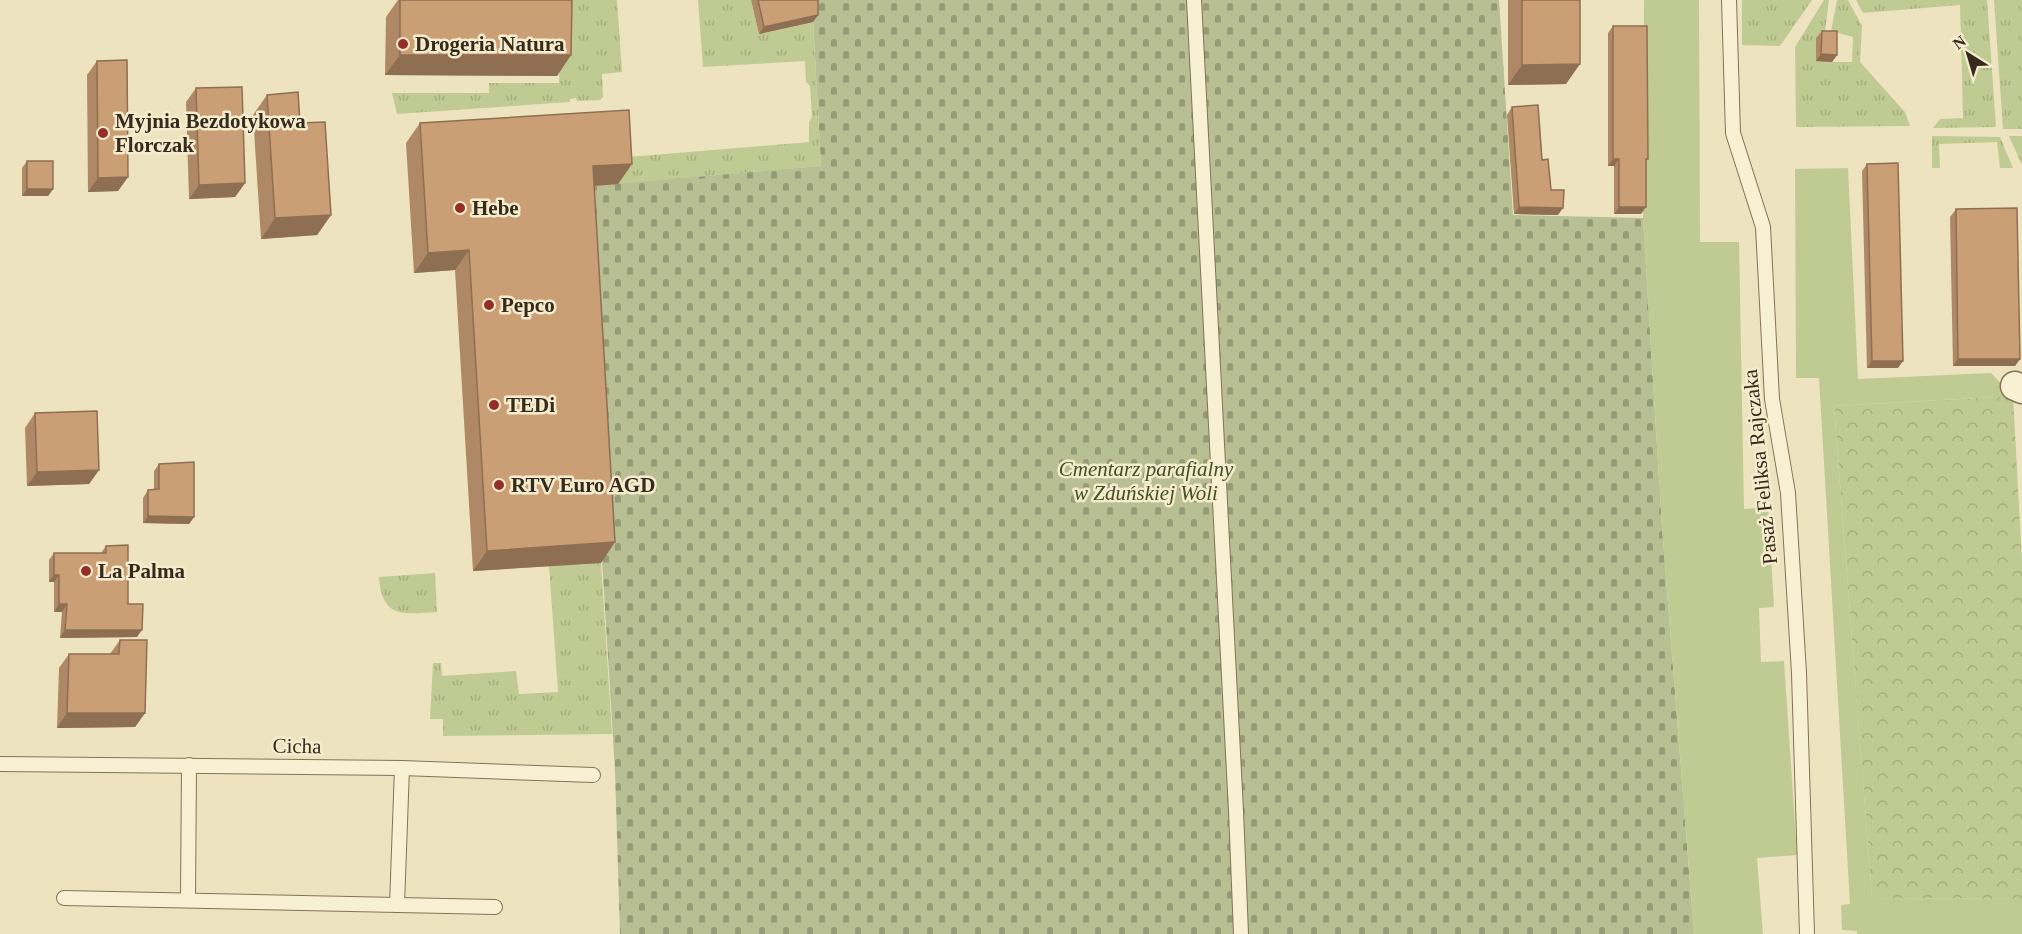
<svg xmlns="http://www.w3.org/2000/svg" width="2022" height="934" font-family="'Times New Roman',serif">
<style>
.grass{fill:url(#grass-tufts)}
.forest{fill:url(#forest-crowns)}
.cemetery{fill:url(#cemetery-stones)}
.park{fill:#c0cb93}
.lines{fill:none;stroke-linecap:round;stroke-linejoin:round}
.lane-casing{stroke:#857358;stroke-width:16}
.street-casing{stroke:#857358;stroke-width:31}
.lane{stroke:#f8f0d2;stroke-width:14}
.street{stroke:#f8f0d2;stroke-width:28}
.wall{fill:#af8965}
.shaded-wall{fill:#8e6f52}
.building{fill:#cb9f75;stroke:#8e6f52;stroke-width:1.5}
.poi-dot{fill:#942f28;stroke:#f5ecce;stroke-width:2}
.labels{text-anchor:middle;stroke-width:5;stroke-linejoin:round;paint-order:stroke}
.poi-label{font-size:21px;font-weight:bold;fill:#352a1c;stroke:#f5ecce;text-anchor:start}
.street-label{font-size:21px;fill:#352a1c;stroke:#f5ecce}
.park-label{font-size:21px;font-style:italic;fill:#425123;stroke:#f5ecce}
</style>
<defs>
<pattern id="grass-tufts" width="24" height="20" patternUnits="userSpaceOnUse" patternTransform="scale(1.5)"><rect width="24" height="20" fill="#c0cb93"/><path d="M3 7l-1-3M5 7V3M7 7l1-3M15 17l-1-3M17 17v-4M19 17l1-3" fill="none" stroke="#a6ae7e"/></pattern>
<pattern id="forest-crowns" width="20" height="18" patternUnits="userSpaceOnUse" patternTransform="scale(1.5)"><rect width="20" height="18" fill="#c0cb93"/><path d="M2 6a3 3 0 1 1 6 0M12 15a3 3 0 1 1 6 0" fill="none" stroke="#a6ae7e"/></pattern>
<pattern id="cemetery-stones" width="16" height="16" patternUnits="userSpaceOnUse" patternTransform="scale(1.5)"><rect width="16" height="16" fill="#b7bf93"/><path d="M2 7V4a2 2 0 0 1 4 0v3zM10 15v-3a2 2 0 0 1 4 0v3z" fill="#969b77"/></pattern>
</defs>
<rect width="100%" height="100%" fill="#ede3bf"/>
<!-- grass -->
<g class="grass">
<polygon points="561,0 617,0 622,72 602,74 603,97 600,100 577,101 576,98 570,99 570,102 397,114 392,93 489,93 489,83 559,83"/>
<polygon points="698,0 751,0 759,34 813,22 821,166 618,184 616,158 809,142 809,122 812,117 810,86 806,82 805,61 703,67"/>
<polygon points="1742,0 1812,0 1780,46 1742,45"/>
<polygon points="1824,0 1829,0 1825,31 1816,38 1832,62 1852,62 1853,37 1831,31 1837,0 1848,0 1862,26 1860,62 1905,112 1910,126 1796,127 1795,47"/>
<polygon points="1856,0 1987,0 1996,127 1933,128 1940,119 1963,118 1960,5 1863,13"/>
<polygon points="1994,0 2022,0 2022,129 2003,129"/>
<polygon points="1932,136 2000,137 2013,168 2000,168 1997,142 1939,144 1940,168 1932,168"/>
<polygon points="2009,136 2022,136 2022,165"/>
<polygon points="601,563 612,734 443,736 443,719 430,719 433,663 441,663 442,676 516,671 519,694 558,692 549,566"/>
<path d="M435 573 437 612C403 614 382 619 379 577Z"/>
</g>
<!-- forest -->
<polygon class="forest" points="2013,396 2022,561 2022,899 1872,898 1834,406"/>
<!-- cemetery -->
<polygon class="cemetery" points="812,0 1499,0 1513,215 1643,218 1662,527 1694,934 620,934 615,771 579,187 821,166"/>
<!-- park -->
<g class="park">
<polygon points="1644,0 1699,0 1700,242 1739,242 1744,509 1768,507 1774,607 1759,608 1761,662 1784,661 1797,855 1757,858 1763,934 1694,934 1662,527 1643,218"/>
<polygon points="1848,168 1858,379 1991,373 2013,396 1834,406 1872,898 2022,899 2022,934 1857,934 1857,931 1842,930 1841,905 1850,904 1819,378 1796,378 1795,169"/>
</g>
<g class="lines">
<defs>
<g id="lane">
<polyline points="1194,0 1236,811 1241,934"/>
<polyline points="1729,0 1733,133 1763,227 1772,399 1788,493 1799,673 1807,934"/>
<polyline points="0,764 402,768 593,775"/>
<polyline points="64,898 495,907"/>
<polyline points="188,900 189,765"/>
<polyline points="397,905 402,768"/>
</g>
<polyline id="street" points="2015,386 2022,389"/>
</defs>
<!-- lane casing -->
<use href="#lane" class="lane-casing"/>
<!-- street casing -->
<use href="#street" class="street-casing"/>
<!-- lane -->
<use href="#lane" class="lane"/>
<!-- street -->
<use href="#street" class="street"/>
</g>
<!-- wall -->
<g class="wall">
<polygon points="398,0 572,0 571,55 557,76 385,75 386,17"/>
<polygon points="751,0 818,0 818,15 813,22 759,34"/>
<polygon points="1508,0 1580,0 1566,84 1508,85"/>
<polygon points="1613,26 1646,161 1641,214 1614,214 1614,166 1608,166 1608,33"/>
<polygon points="1822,31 1837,55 1832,62 1816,61 1816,38"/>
<polygon points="97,61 128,177 118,191 88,192 87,75"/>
<polygon points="196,88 245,183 235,197 189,199 186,102"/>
<polygon points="267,95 300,123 331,215 317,235 261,239 253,115"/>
<polygon points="1512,107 1542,160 1558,215 1514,214 1507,115"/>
<polygon points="420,123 632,164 618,184 594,186 601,563 473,571 455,270 414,273 406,143"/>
<polygon points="27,161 53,189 48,196 22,196 22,168"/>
<polygon points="1867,164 1898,368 1867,368 1862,171"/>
<polygon points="1956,209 2020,359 2015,366 1953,366 1950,217"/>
<polygon points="35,413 99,470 89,484 27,486 25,428"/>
<polygon points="159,464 194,517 189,524 143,523 143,498 148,490 154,490 154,471"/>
<polygon points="106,546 128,604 137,637 60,638 62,612 54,612 54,582 49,582 49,560 54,553 101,553"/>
<polygon points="120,640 145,713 135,727 57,728 59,668 69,654 110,654"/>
</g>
<!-- shaded-wall -->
<g class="shaded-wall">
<polygon points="818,15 813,22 759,34 764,27"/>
<polygon points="1821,54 1837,55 1832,62 1816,61"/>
<polygon points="400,55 571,55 557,76 385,75"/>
<polygon points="1580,64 1566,84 1508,85 1522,65"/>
<polygon points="1613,159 1619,159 1614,166 1608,166"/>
<polygon points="632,164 618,184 579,187 593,166"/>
<polygon points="128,177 118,191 88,192 98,178"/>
<polygon points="245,183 235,197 189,199 199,185"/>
<polygon points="27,189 53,189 48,196 22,196"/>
<polygon points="1519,207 1563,208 1558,215 1514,214"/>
<polygon points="1619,207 1646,207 1641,214 1614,214"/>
<polygon points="331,215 317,235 261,239 275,218"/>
<polygon points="469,250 455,270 414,273 428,253"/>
<polygon points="1958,359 2020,359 2015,366 1953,366"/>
<polygon points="1872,361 1903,361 1898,368 1867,368"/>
<polygon points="99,470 89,484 27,486 37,472"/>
<polygon points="148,516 194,517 189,524 143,523"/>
<polygon points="615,542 601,563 473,571 487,551"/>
<polygon points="54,575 59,575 54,582 49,582"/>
<polygon points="59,604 67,604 62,612 54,612"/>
<polygon points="65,630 142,630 137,637 60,638"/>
<polygon points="67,713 145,713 135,727 57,728"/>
</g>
<!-- building -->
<g class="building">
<polygon points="400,0 572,0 571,55 400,55"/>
<polygon points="758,0 818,0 818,15 764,27"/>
<polygon points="1522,0 1580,0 1580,64 1522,65"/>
<polygon points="1613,26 1647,26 1648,159 1646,159 1646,207 1619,207 1619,159 1613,159"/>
<polygon points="1822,31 1837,31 1837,55 1821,54"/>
<polygon points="127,60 128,177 98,178 97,61"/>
<polygon points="242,87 245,183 199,185 196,88"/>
<polygon points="298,92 300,123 325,122 331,215 275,218 267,95"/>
<polygon points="1538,105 1542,160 1548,159 1551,190 1564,190 1563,208 1519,207 1512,107"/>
<polygon points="629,110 632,164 593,166 615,542 487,551 469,250 428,253 420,123"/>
<rect x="27" y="161" width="26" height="28"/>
<polygon points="1898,163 1903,361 1872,361 1867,164"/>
<polygon points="2017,208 2020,359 1958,359 1956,209"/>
<polygon points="97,411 99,470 37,472 35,413"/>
<polygon points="194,462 194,517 148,516 148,490 159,489 159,464"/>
<polygon points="128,545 128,604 143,604 142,630 65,630 67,604 59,604 59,575 54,575 54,553 106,553 106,546"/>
<polygon points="120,640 147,640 145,713 67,713 69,654 119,654"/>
</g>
<!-- markers -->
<g class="poi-dot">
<circle cx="403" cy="44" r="6"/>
<circle cx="103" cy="133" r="6"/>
<circle cx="460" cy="208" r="6"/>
<circle cx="489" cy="305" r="6"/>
<circle cx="494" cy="405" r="6"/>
<circle cx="499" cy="485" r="6"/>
<circle cx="86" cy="571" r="6"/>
</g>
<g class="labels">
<!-- poi labels -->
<g class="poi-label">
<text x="415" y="51">Drogeria Natura</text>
<text x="115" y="128">Myjnia Bezdotykowa<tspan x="115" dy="24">Florczak</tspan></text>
<text x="472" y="215">Hebe</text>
<text x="501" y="312">Pepco</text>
<text x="506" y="412">TEDi</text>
<text x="511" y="492">RTV Euro AGD</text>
<text x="98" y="578">La Palma</text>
</g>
<!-- street labels -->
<g class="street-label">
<text transform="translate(1760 467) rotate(-96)" y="7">Pasaż Feliksa Rajczaka</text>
<text transform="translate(297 746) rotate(1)" y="7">Cicha</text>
</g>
<!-- park labels -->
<g class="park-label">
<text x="1146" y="476">Cmentarz parafialny<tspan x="1146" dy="24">w Zduńskiej Woli</tspan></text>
</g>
</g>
<!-- north arrow -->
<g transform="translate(1968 54) rotate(323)" stroke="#f5ecce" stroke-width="4.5" paint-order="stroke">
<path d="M0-4.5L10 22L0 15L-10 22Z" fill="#352a1c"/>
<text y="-9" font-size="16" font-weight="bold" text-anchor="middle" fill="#352a1c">N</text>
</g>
</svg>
